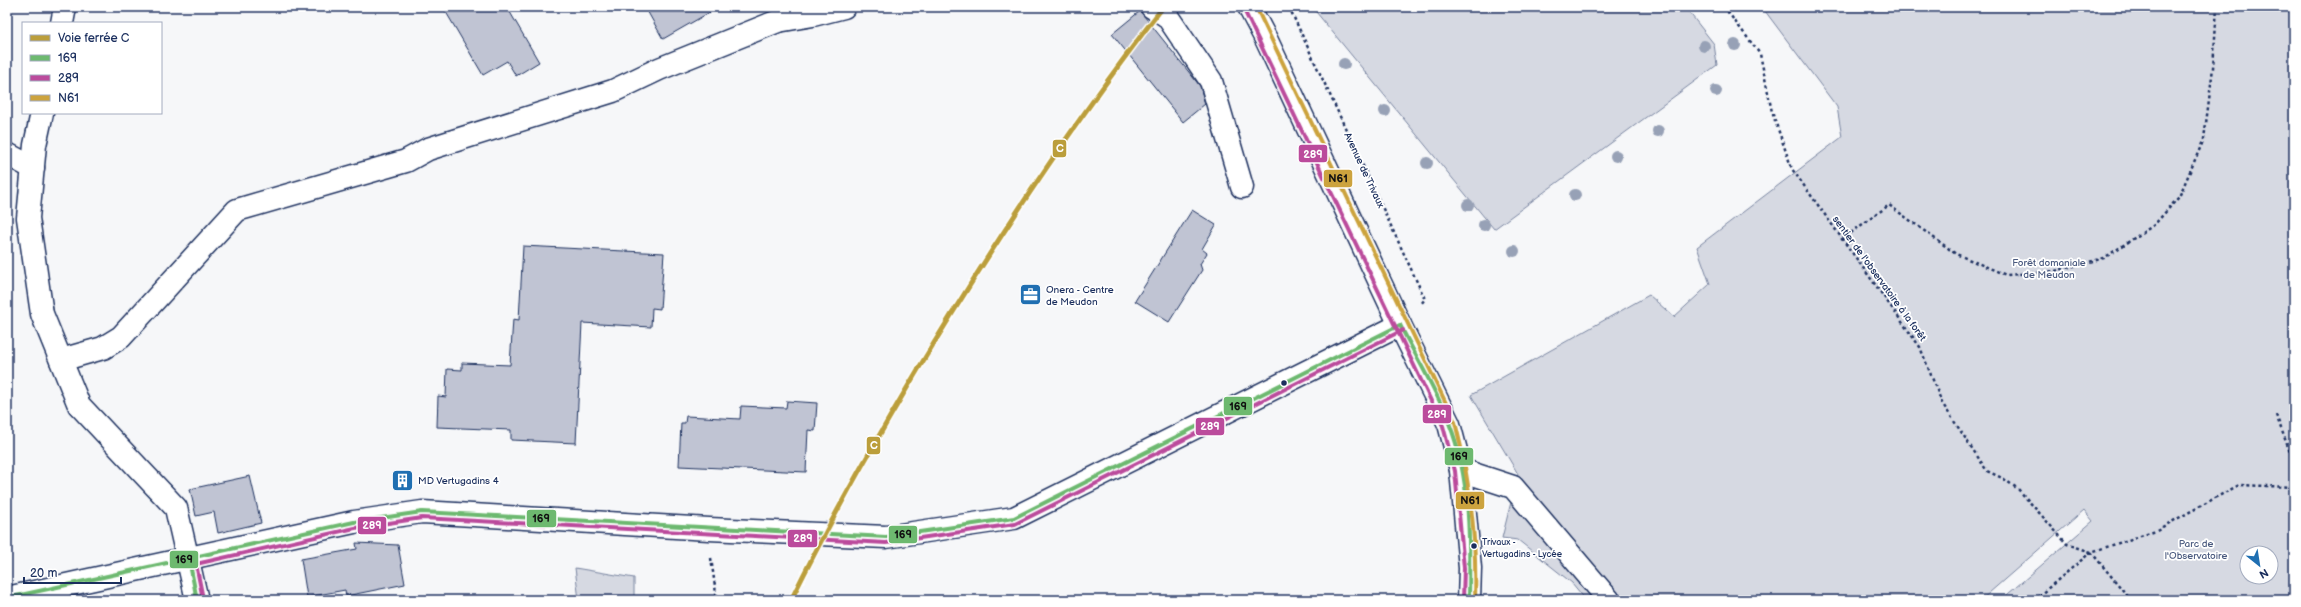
<svg xmlns="http://www.w3.org/2000/svg" width="2301" height="607" font-family="'Balsamiq Sans',sans-serif">
<style>
.green{fill:#d6d9e2;stroke:#7884a0;fill-rule:evenodd}
.building{fill:#c0c4d3;stroke:#1b2f5e}
.lines{fill:none;stroke-linecap:round;stroke-linejoin:round}
.minor-casing{stroke:#1b2f5e;stroke-width:25}
.major-casing{stroke:#1b2f5e;stroke-width:25}
.path{stroke:#1b2f5e;stroke-width:2.5;stroke-dasharray:3 3;stroke-linecap:butt}
.minor{stroke:#fff;stroke-width:22}
.major{stroke:#fff;stroke-width:22}
.bus-1-casing{stroke:#fff;stroke-width:7}
.bus-2-casing{stroke:#fff;stroke-width:7}
.bus-3-casing{stroke:#fff;stroke-width:7}
.bus-1{stroke:#6db96f;stroke-width:4}
.bus-2{stroke:#bb4b9c;stroke-width:4}
.bus-3{stroke:#cca33e;stroke-width:4}
.rail-1-casing{stroke:#fff;stroke-width:8}
.rail-1{stroke:#bb9e3b;stroke-width:5}
.tree{fill:#97a1b6}
.bus-dot{fill:#1b2f5e;stroke:#fff;stroke-width:1.5}
.labels{text-anchor:middle;stroke-width:3.5;stroke-linejoin:round;paint-order:stroke}
.bus-label{font-size:9px;fill:#1b2f5e;stroke:#fff;text-anchor:start}
.street-label{font-size:10px;fill:#1b2f5e;stroke:#fff}
.park-label{font-size:10px;fill:#4a5a7f;stroke:#fff}
.poi-label{font-size:10px;fill:#1b2f5e;stroke:#fff;text-anchor:start}
.line-badge{stroke:#fff;stroke-width:1.5}
.badge-label{font-size:11px;text-anchor:middle;font-weight:bold;fill:#fff}
.pale-badge-label{font-size:11px;text-anchor:middle;font-weight:bold;fill:#111}
</style>
<rect width="100%" height="100%" fill="#f6f7f9"/>
<filter id="ink" filterUnits="userSpaceOnUse"><feTurbulence type="fractalNoise" baseFrequency=".025" numOctaves="2"/><feDisplacementMap in="SourceGraphic" scale="8" xChannelSelector="R" yChannelSelector="G"/><feConvolveMatrix kernelMatrix="1 2 1 2 8 2 1 2 1" color-interpolation-filters="sRGB"/></filter>
<g filter="url(#ink)">
<!-- green -->
<g class="green">
<polygon points="1312,7 1685,7 1714,44 1717,65 1494,229"/>
<path d="M1762 7H2294V600H2001L2093 521 2084 510 1981 600H1586L1572 583 1518 540 1502 538 1518 474 1471 395 1649 295 1674 317 1710 284 1697 247 1842 137 1837 107ZM2247 553H2271V577H2247Z"/>
<polygon points="575,568 634,578 634,600 579,600"/>
</g>
<!-- building -->
<g class="building">
<polygon points="443,7 507,7 539,62 516,76 507,61 483,75"/>
<polygon points="645,7 719,7 663,39"/>
<polygon points="1140,11 1200,86 1205,104 1183,122 1112,34"/>
<polygon points="1192,210 1216,225 1202,249 1207,253 1200,264 1202,270 1169,322 1135,301"/>
<polygon points="523,246 664,253 660,309 652,308 651,327 582,323 576,443 511,440 511,430 437,427 438,396 446,397 447,369 462,370 462,363 510,365 513,319 519,320"/>
<polygon points="787,401 817,403 815,431 808,430 806,472 679,466 681,423 685,423 686,416 740,419 741,406 786,408"/>
<polygon points="250,476 261,523 218,533 214,512 196,516 190,489"/>
<polygon points="356,543 398,545 405,584 346,596 345,590 307,597 301,559 357,549"/>
</g>
<g class="lines">
<defs>
<g id="minor">
<polyline points="1152,7 1167,16 1211,81 1242,187"/>
<polyline points="62,23 65,7"/>
<polyline points="42,113 35,145 28,218 42,314 79,405 176,508 197,600"/>
<polyline points="7,154 33,168"/>
<polyline points="61,360 103,348 121,337 237,210 406,161 428,149 613,91 659,69 778,21 813,15 844,7"/>
<polyline points="1461,470 1513,487 1609,600"/>
<polyline points="7,598 354,522 422,512 709,529 886,537 1014,518 1400,325"/>
</g>
<polyline id="major" points="1249,7 1267,41 1400,325 1449,424 1461,470 1470,568 1469,600"/>
</defs>
<!-- minor casing -->
<use href="#minor" class="minor-casing"/>
<!-- major casing -->
<use href="#major" class="major-casing"/>
<!-- path -->
<g class="path">
<polyline points="1289,7 1425,299 1421,304"/>
<polyline points="1724,7 1760,54 1772,112 1792,169 1920,347 1942,403 1987,471 2004,479 2018,489 2067,544 2091,552"/>
<polyline points="1841,240 1889,205 1956,254 2006,275 2055,271 2104,258 2154,225 2179,197 2204,139 2213,68 2217,7"/>
<polyline points="2276,415 2294,463"/>
<polyline points="2091,552 2131,600"/>
<polyline points="711,558 717,600"/>
<polyline points="2034,600 2091,552 2153,532 2239,485 2294,487"/>
</g>
<!-- minor -->
<use href="#minor" class="minor"/>
<!-- major -->
<use href="#major" class="major"/>
<defs>
<g id="bus-1">
<path d="M1400 325C1416 357 1436 389 1449 423 1471 478 1470 542 1469 600"/>
<polyline points="189,559 197,600"/>
<polyline points="7,598 354,522 422,512 886,537 1014,518 1400,325"/>
</g>
<g id="bus-2">
<polyline points="1244,10 1443,426 1455,471 1464,568 1463,600"/>
<polyline points="203,599 196,564 355,528 422,518 886,543 1015,524 1403,330"/>
</g>
<path id="bus-3" d="M1256 7 1455 422C1470 480 1477 540 1475 600"/>
</defs>
<!-- bus-1 casing -->
<use href="#bus-1" class="bus-1-casing"/>
<!-- bus-2 casing -->
<use href="#bus-2" class="bus-2-casing"/>
<!-- bus-3 casing -->
<use href="#bus-3" class="bus-3-casing"/>
<!-- bus-1 -->
<use href="#bus-1" class="bus-1"/>
<!-- bus-2 -->
<use href="#bus-2" class="bus-2"/>
<!-- bus-3 -->
<use href="#bus-3" class="bus-3"/>
<defs>
<path id="rail-1" d="M791 600C839 503 893 409 950 317 1016 210 1086 106 1163 7"/>
</defs>
<!-- rail-1 casing -->
<use href="#rail-1" class="rail-1-casing"/>
<!-- rail-1 -->
<use href="#rail-1" class="rail-1"/>
</g>
<!-- trees -->
<g class="tree">
<circle cx="1735" cy="45" r="6"/>
<circle cx="1704" cy="46" r="6"/>
<circle cx="1344" cy="64" r="6"/>
<circle cx="1716" cy="91" r="6"/>
<circle cx="1385" cy="111" r="6"/>
<circle cx="1658" cy="131" r="6"/>
<circle cx="1616" cy="156" r="6"/>
<circle cx="1427" cy="163" r="6"/>
<circle cx="1575" cy="195" r="6"/>
<circle cx="1468" cy="205" r="6"/>
<circle cx="1484" cy="225" r="6"/>
<circle cx="1514" cy="251" r="6"/>
</g>
</g>
<!-- icons -->
<defs>
<symbol id="office-square" viewBox="-11 -11 22 22"><rect x="-9" y="-9" width="18" height="18" rx="4" fill="#1f6fb2" stroke="#fff"/><path d="M-6-3h4V-5.5h4V-3h4V5H-6ZM-1-4.5V-3h2v-1.5ZM-6 0V1H6V0Z" fill="#fff"/></symbol>
<symbol id="building-square" viewBox="-11 -11 22 22"><rect x="-9" y="-9" width="18" height="18" rx="4" fill="#1f6fb2" stroke="#fff"/><path d="M-4-6H4V6H1V3H-1V6H-4ZM-2.5-4.3h1.7v1.8h-1.7ZM.8-4.3h1.7v1.8H.8ZM-2.5-1h1.7V.8h-1.7ZM.8-1h1.7V.8H.8Z" fill="#fff"/></symbol>
</defs>
<g fill-rule="evenodd">
<use href="#office-square" x="1018" y="282" width="25" height="25"/>
<use href="#building-square" x="390" y="468" width="25" height="25"/>
</g>
<!-- markers -->
<g class="bus-dot">
<circle cx="1284" cy="383" r="3.5"/>
<circle cx="1474" cy="546" r="3.5"/>
</g>
<g class="labels">
<!-- bus labels -->
<g class="bus-label">
<text x="1482" y="545">Trivaux -<tspan x="1482" dy="12">Vertugadins - Lycée</tspan></text>
</g>
<!-- street labels -->
<g class="street-label">
<text transform="translate(1365 170) rotate(65)" y="4">Avenue de Trivaux</text>
<text transform="translate(1880 278) rotate(54)" y="4">sentier de l'observatoire à la forêt</text>
</g>
<!-- park labels -->
<g class="park-label">
<text x="2049" y="266">Forêt domaniale<tspan x="2049" dy="12">de Meudon</tspan></text>
<text x="2196" y="547">Parc de<tspan x="2196" dy="12">l'Observatoire</tspan></text>
</g>
<!-- poi labels -->
<g class="poi-label">
<text x="1046" y="293">Onera - Centre<tspan x="1046" dy="12">de Meudon</tspan></text>
<text x="418" y="484">MD Vertugadins 4</text>
</g>
</g>
<g class="line-badge">
<rect x="1052" y="139" width="15" height="19" rx="4" fill="#bb9e3b"/>
<rect x="1298" y="144" width="30" height="19" rx="4" fill="#bb4b9c"/>
<rect x="1323" y="169" width="30" height="19" rx="4" fill="#cca33e"/>
<rect x="1223" y="396" width="30" height="20" rx="4" fill="#6db96f"/>
<rect x="1422" y="404" width="30" height="20" rx="4" fill="#bb4b9c"/>
<rect x="1195" y="417" width="30" height="19" rx="4" fill="#bb4b9c"/>
<rect x="866" y="436" width="15" height="19" rx="4" fill="#bb9e3b"/>
<rect x="1444" y="447" width="30" height="19" rx="4" fill="#6db96f"/>
<rect x="1455" y="491" width="30" height="19" rx="4" fill="#cca33e"/>
<rect x="526" y="509" width="31" height="19" rx="4" fill="#6db96f"/>
<rect x="357" y="516" width="30" height="19" rx="4" fill="#bb4b9c"/>
<rect x="888" y="525" width="30" height="19" rx="4" fill="#6db96f"/>
<rect x="787" y="529" width="31" height="19" rx="4" fill="#bb4b9c"/>
<rect x="169" y="550" width="30" height="19" rx="4" fill="#6db96f"/>
</g>
<g class="badge-label">
<text x="1060" y="152">C</text>
<text x="1313" y="158">289</text>
<text x="1437" y="418">289</text>
<text x="1210" y="430">289</text>
<text x="874" y="449">C</text>
<text x="372" y="529">289</text>
<text x="803" y="542">289</text>
</g>
<g class="pale-badge-label">
<text x="1338" y="182">N61</text>
<text x="1238" y="410">169</text>
<text x="1459" y="460">169</text>
<text x="1470" y="504">N61</text>
<text x="541" y="522">169</text>
<text x="903" y="538">169</text>
<text x="184" y="563">169</text>
</g>
<!-- margin -->
<rect width="2301" height="607" fill="none" stroke="#fff" stroke-width="24"/>
<rect x="12" y="12" width="2277" height="583" fill="none" stroke="#1b2f5e" stroke-width="1.5" filter="url(#ink)"/>
<!-- legend -->
<rect x="22" y="22" width="140" height="92" fill="#ffffff" stroke="#a4acbf"/>
<rect x="30" y="35" width="20" height="6" fill="#bb9e3b" stroke="#a4acbf"/>
<text x="58" y="42" font-size="12" fill="#1b2f5e">Voie ferrée C</text>
<rect x="30" y="55" width="20" height="6" fill="#6db96f" stroke="#a4acbf"/>
<text x="58" y="62" font-size="12" fill="#1b2f5e">169</text>
<rect x="30" y="75" width="20" height="6" fill="#bb4b9c" stroke="#a4acbf"/>
<text x="58" y="82" font-size="12" fill="#1b2f5e">289</text>
<rect x="30" y="95" width="20" height="6" fill="#cca33e" stroke="#a4acbf"/>
<text x="58" y="102" font-size="12" fill="#1b2f5e">N61</text>
<!-- north arrow -->
<g transform="translate(2259 565) rotate(150)"><circle r="19" fill="#ffffff" stroke="#a4acbf"/>
<path d="M0-3L7 15L0 10L-7 15Z" fill="#1f6fb2"/>
<text y="-6" font-size="11" font-weight="bold" text-anchor="middle" fill="#1b2f5e">N</text>
</g>
<!-- scale -->
<path d="M24 577v6h97v-6" fill="none" stroke="#1b2f5e" stroke-width="2"/>
<text x="30" y="577" font-size="12" fill="#1b2f5e" stroke="#ffffff" stroke-width="3" paint-order="stroke">20 m</text>
</svg>
